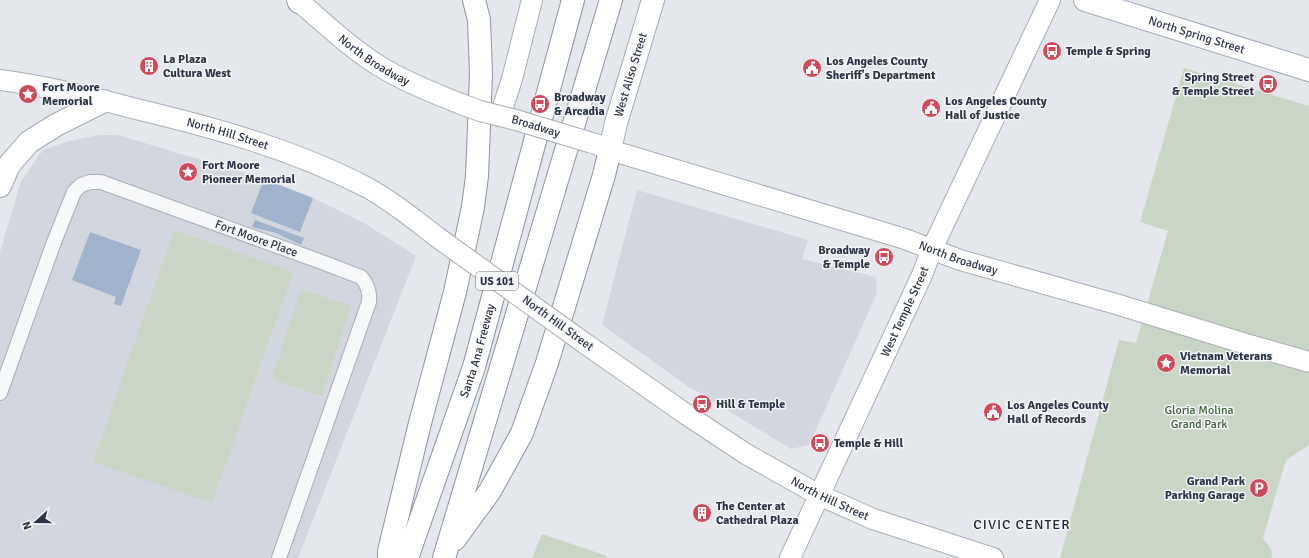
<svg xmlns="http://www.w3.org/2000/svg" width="1309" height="558" font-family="Signika,sans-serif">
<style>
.built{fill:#d2d6de}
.green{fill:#c9d6c5}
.water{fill:#9fb4cc}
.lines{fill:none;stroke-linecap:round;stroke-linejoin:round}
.minor-casing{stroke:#a9aeb7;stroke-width:16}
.secondary-casing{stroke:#a9aeb7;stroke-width:22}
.primary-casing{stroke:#a3abb8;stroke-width:24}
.motorway-casing{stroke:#8b94a3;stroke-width:24}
.minor{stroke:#f7f8fa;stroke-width:14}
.secondary{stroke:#fff;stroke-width:20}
.primary{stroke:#fff;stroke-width:22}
.motorway{stroke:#fff;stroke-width:22}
.secondary-bridge-casing{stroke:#a9aeb7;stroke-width:22;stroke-linecap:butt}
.secondary-bridge{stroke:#fff;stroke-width:20}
.labels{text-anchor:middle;stroke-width:3;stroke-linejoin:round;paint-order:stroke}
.shield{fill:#f4f6f9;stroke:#676e7b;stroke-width:1}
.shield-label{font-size:11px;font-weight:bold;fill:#2b3445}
.street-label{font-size:12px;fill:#2b3445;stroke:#f4f6f9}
.poi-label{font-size:12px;font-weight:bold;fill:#2b3445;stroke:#f4f6f9;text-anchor:start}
.park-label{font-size:12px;fill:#3f6138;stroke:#f4f6f9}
.quarter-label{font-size:14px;letter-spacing:1px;fill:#1d2536;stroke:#f4f6f9}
</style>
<rect width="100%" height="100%" fill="#e4e7ec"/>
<!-- built -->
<g class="built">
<polygon points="99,135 118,135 264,179 313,198 364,223 416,256 298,558 0,558 0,252 21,181 43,150 66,142"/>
<polygon points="637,190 808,240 802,259 876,277 877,293 809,445 791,449 689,387 602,325"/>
</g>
<!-- green -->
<g class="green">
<polygon points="1184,68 1309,106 1309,445 1286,460 1263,538 1271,549 1272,558 1060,558 1119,340 1136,343 1168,231 1140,222"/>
<polygon points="174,230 293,272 212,503 93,462"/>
<polygon points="301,289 351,306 322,396 272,379"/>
<polygon points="542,534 607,556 606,558 532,558"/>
</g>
<!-- water -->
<g class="water">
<polygon points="264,179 313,198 300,232 251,213"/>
<polygon points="255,220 304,238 301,245 276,233 252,227"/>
<polygon points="90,232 141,250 121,306 114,304 116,297 72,280"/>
</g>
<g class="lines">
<defs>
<g id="minor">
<path id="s1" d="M0 393 54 242 74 192 81 185 90 182H101L319 261 361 277C368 285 370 292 369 302L279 558"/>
</g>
<g id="secondary">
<path id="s2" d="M297 0C326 24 353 51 386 70 410 84 436 94 461 104"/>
<path id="s3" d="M0 80C46 86 91 97 136 109 216 128 295 150 368 188 392 201 415 220 437 237"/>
<polyline points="500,116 512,79 532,0"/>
<path id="s4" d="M596 144 610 150 905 239 960 260 1116 304 1246 344 1309 362"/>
<path id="s5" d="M583 342 687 415 746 454 819 495 873 519 993 558"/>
<path id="s6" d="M790 558 922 275 932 249 1050 0"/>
</g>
<g id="primary">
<path id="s7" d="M1085 0 1309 70"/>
<path id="s8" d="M610 150 616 123 653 0"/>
<polyline points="0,186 9,165 29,142 56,125 104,101"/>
</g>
<g id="motorway">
<polyline points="299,2 301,0"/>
<polyline points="455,539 490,491 522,433 547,363 604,175 610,150"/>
<polyline points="389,558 389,551 420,423 455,292 473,207 477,176 481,74 479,20 474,0"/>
<path id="s9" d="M407 558 474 367 573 0"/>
<polyline points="444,558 611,0"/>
</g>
</defs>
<!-- minor casing -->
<use href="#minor" class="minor-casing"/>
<!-- secondary casing -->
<use href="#secondary" class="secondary-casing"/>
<!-- primary casing -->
<use href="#primary" class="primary-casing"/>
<!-- motorway casing -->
<use href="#motorway" class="motorway-casing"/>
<!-- minor -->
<use href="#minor" class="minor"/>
<!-- secondary -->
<use href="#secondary" class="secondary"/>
<!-- primary -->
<use href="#primary" class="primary"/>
<!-- motorway -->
<use href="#motorway" class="motorway"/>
<defs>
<g id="secondary-bridge">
<path id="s10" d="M461 104 480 111 516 120 592 143"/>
<polyline points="437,237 583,342"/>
</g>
</defs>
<!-- secondary-bridge casing -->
<use href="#secondary-bridge" class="secondary-bridge-casing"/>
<!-- secondary-bridge -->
<use href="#secondary-bridge" class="secondary-bridge"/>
</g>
<!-- icons -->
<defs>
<symbol id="bus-disc" viewBox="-11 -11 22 22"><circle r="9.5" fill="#d1495b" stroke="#f4f6f9"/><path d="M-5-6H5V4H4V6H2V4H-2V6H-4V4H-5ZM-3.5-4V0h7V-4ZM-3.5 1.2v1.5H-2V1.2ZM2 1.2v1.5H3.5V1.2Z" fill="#fff"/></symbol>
<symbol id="building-disc" viewBox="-11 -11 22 22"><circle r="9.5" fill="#d1495b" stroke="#f4f6f9"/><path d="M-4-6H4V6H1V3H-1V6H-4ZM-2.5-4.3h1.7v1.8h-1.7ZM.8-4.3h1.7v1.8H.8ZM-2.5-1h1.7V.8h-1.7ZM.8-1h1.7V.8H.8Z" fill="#fff"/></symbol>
<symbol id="civic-disc" viewBox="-11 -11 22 22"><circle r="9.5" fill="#d1495b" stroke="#f4f6f9"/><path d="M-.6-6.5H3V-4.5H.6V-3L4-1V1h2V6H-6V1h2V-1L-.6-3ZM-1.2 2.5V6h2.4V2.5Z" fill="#fff"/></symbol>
<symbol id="sight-disc" viewBox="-11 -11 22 22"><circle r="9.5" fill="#d1495b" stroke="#f4f6f9"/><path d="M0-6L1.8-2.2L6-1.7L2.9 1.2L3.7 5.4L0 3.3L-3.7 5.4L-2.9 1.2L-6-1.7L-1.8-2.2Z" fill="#fff"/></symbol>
<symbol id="parking-disc" viewBox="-11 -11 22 22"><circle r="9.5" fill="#d1495b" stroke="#f4f6f9"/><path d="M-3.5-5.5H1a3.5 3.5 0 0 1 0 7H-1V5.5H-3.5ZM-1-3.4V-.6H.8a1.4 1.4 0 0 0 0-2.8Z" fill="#fff"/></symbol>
</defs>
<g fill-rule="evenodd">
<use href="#bus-disc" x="1041" y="40" width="22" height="22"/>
<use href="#building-disc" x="138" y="55" width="22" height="22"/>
<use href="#civic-disc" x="801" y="57" width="22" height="22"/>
<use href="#bus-disc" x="1257" y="73" width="22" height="22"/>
<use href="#sight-disc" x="17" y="83" width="22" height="22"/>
<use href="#bus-disc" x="529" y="93" width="22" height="22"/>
<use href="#civic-disc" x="920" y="97" width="22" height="22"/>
<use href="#sight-disc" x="177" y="161" width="22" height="22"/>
<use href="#bus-disc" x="873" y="246" width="22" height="22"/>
<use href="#sight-disc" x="1155" y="352" width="22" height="22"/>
<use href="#bus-disc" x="691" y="393" width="22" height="22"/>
<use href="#civic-disc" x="982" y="401" width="22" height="22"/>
<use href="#bus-disc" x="809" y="432" width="22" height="22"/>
<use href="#parking-disc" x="1248" y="477" width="22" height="22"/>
<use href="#building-disc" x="691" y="502" width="22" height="22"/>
</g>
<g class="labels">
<!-- shield labels -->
<rect class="shield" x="476" y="272" width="42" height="18" rx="3"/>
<g class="shield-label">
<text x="497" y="285">US 101</text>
</g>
<!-- street labels -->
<g class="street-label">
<text dy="4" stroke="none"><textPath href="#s7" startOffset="117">North Spring Street</textPath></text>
<text dy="4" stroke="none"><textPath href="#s2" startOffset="98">North Broadway</textPath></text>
<text dy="4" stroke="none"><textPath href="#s8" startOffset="78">West Aliso Street</textPath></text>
<text dy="4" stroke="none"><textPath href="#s10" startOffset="78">Broadway</textPath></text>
<text dy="4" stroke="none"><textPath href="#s3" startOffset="234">North Hill Street</textPath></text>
<text dy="4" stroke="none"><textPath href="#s1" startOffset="410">Fort Moore Place</textPath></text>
<text dy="4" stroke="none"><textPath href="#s4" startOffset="380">North Broadway</textPath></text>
<text dy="4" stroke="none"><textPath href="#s6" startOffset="272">West Temple Street</textPath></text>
<text transform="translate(558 323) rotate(36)" y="4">North Hill Street</text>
<text dy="4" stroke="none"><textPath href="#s9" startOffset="219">Santa Ana Freeway</textPath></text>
<text dy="4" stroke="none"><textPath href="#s5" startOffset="293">North Hill Street</textPath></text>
</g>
<!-- poi labels -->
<g class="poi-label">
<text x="1066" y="55">Temple &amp; Spring</text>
<text x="163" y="63">La Plaza<tspan x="163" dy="14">Cultura West</tspan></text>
<text x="826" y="65">Los Angeles County<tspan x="826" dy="14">Sheriff's Department</tspan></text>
<text x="1254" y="81" text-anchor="end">Spring Street<tspan x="1254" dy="14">&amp; Temple Street</tspan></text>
<text x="42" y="91">Fort Moore<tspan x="42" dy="14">Memorial</tspan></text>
<text x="554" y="101">Broadway<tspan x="554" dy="14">&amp; Arcadia</tspan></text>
<text x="945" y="105">Los Angeles County<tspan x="945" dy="14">Hall of Justice</tspan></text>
<text x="202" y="169">Fort Moore<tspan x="202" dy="14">Pioneer Memorial</tspan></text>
<text x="870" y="254" text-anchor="end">Broadway<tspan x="870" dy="14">&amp; Temple</tspan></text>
<text x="1180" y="360">Vietnam Veterans<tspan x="1180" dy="14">Memorial</tspan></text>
<text x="716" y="408">Hill &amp; Temple</text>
<text x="1007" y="409">Los Angeles County<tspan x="1007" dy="14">Hall of Records</tspan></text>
<text x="834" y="447">Temple &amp; Hill</text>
<text x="1245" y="485" text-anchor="end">Grand Park<tspan x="1245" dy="14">Parking Garage</tspan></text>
<text x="716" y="510">The Center at<tspan x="716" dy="14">Cathedral Plaza</tspan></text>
</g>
<!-- park labels -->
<g class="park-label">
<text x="1199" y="414">Gloria Molina<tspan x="1199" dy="14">Grand Park</tspan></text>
</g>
<!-- quarter labels -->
<g class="quarter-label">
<text x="1022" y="529">CIVIC CENTER</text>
</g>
</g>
<!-- north arrow -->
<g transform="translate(36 522) rotate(249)" stroke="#f4f6f9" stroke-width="3" paint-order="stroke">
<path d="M0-3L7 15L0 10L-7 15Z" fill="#2b3445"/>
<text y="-6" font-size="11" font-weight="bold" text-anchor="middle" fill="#2b3445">N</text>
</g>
</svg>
